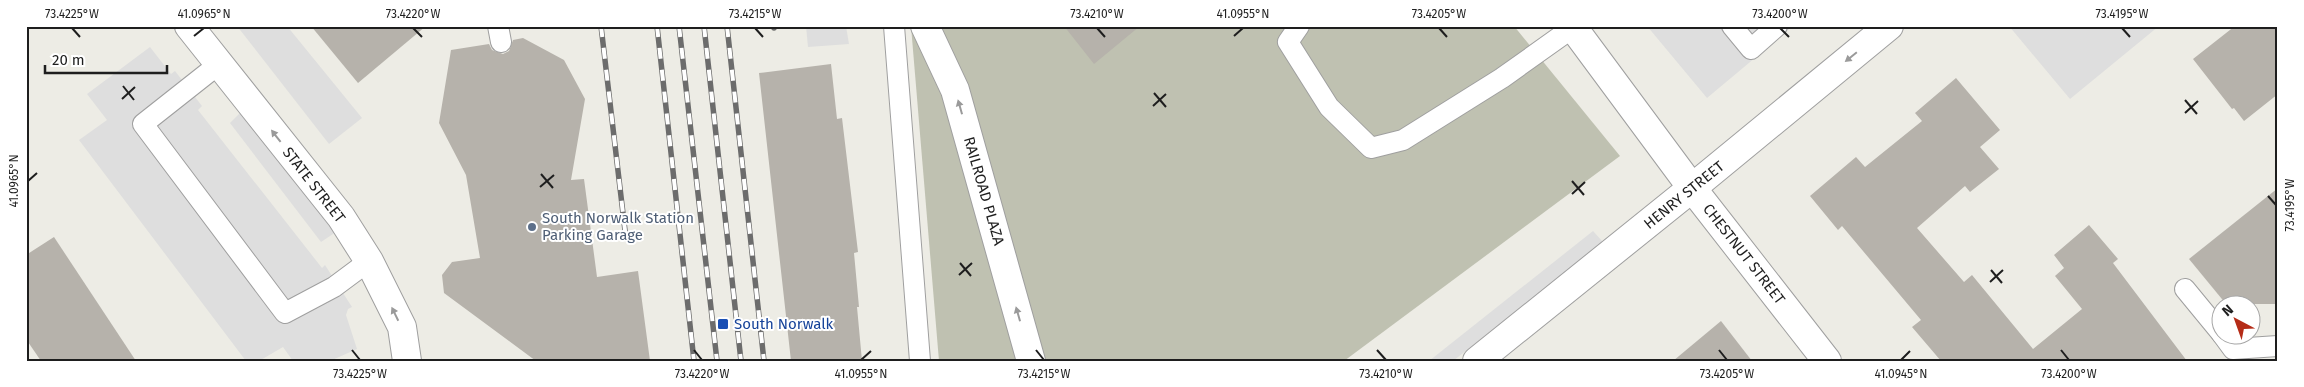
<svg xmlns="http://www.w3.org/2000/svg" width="2304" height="387" font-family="'Fira Sans',sans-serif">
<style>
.construction{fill:#bfc1b1}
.parking{fill:#dedede}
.building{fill:#b6b2ab}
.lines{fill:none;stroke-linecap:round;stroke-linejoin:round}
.lane-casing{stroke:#9f9f9f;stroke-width:22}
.street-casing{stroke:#9f9f9f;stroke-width:30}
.lane{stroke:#fff;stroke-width:20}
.street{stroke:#fff;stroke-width:28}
.rail-casing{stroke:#6c6c6c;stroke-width:5.5}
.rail{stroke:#fff;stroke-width:4;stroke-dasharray:11;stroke-linecap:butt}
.oneway{fill:#9a9a9a}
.ticks{fill:none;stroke:#1e1e1e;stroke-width:2}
.service-dot{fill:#5c6f8a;stroke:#fff;stroke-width:2}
.transit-dot{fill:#1a4fb4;stroke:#fff;stroke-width:2}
.labels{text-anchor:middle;stroke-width:4;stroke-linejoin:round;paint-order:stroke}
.street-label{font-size:15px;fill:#1e1e1e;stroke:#fff}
.service-label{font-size:15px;fill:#4e5e75;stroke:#fff;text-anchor:start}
.transit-label{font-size:15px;fill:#164399;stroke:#fff;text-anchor:start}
.neatline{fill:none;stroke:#1e1e1e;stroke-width:2}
.ticks-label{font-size:12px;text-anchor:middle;fill:#1e1e1e}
</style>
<rect width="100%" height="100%" fill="#edece5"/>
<!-- construction -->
<polygon class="construction" points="911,26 1514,26 1620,156 1344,361 939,361"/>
<!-- parking -->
<g class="parking">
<polygon points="237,26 287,26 362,118 329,144"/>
<polygon points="806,26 846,26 849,44 808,47"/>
<polygon points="1647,26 1793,26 1707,98"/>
<polygon points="2009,26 2159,26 2070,99"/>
<polygon points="150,47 171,74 175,71 202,106 198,110 322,268 325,265 352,307 348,309 346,315 357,349 330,361 293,361 283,347 259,361 246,361 79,140 107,120 87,94"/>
<polygon points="242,111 336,232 321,242 230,123"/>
<polygon points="1593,231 1603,242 1453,361 1429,361"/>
</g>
<!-- building -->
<g class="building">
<polygon points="311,26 426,26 358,83"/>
<polygon points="1064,26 1140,26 1094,64"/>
<polygon points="2235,26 2278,26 2278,94 2244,121 2234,108 2232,109 2193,59"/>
<polygon points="523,38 564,60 585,99 571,180 584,179 597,277 638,271 650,361 536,361 444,293 442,275 452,262 480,258 466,175 439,123 451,50 489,44 492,50 503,54 509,51 513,40"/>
<polygon points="831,64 837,119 842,118 858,252 854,253 859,307 857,307 862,361 791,361 759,73"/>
<polygon points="1956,78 2000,130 1980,147 1999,169 1970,192 1965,186 1917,228 1964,282 1972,275 2033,349 2082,309 2055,276 2064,268 2054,255 2089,225 2118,259 2113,263 2187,361 1941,361 1912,327 1921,320 1842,226 1838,230 1810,196 1856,157 1865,167 1922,121 1915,113"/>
<polygon points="2278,188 2278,304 2226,304 2189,259"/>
<polygon points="54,237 136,361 41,361 26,339 26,255"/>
<polygon points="1721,321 1752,361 1673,361"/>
</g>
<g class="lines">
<defs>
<g id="lane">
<polyline points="498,26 501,42"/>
<polyline points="894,26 920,361"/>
<polyline points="1299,26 1288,42 1329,107 1371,148 1403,140 1502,78 1575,26"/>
<polyline points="1732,26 1751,49 1777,26"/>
<polyline points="219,64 143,124 285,313 334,287 369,261"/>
<polyline points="2185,289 2222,334"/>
<polyline points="2222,334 2233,349 2278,346"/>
</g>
<g id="street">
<polyline points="189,26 341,217 369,261 402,327 407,361"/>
<polyline points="925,26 955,90 1031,361"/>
<polyline points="1572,26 1692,188 1827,361"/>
<polyline points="1477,361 1692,188 1889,26"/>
</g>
</defs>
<!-- lane casing -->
<use href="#lane" class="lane-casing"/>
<!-- street casing -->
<use href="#street" class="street-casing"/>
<!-- lane -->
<use href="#lane" class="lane"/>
<!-- street -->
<use href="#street" class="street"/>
<defs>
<g id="rail">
<polyline points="601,26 626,239"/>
<polyline points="657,26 694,361"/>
<polyline points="679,26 717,361"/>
<polyline points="704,26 741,361"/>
<polyline points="727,26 764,361"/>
<polyline points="774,26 774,28"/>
</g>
</defs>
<!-- rail casing -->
<use href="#rail" class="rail-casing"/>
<!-- rail -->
<use href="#rail" class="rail"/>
</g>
<!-- one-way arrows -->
<defs><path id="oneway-solid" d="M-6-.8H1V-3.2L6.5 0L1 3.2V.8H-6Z" transform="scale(1.25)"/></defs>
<g class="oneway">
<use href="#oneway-solid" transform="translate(1851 57) rotate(141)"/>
<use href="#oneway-solid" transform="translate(960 107) rotate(-106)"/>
<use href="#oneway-solid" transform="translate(276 136) rotate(-128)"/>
<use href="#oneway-solid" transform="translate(395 314) rotate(-116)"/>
<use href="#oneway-solid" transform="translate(1018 314) rotate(-106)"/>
</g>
<!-- ticks -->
<path class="ticks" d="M72 28 80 37M413 28 422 37M755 28 763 37M1097 28 1105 37M1439 28 1447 37M1780 28 1789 37M2122 28 2130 37M194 36 204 28M1234 36 1243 28M123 86 134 100M1154 93 1166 107M122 99 135 87M2185 100 2197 114M1153 106 1166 94M2185 113 2198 101M541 174 553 188M28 181 37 173M1572 181 1584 195M540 187 554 175M1572 194 1585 182M2268 196 2276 205M960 263 971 276M1991 270 2002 283M959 275 972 263M1990 282 2003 270M352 350 360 360M694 350 702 360M1036 350 1044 360M1377 350 1386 360M1719 350 1727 360M2061 350 2069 360M861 360 871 351M1901 360 1910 351"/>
<!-- markers -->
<circle class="service-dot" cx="532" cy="227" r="5"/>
<rect class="transit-dot" x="717" y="318" width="12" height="12" rx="2.5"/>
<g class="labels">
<!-- street labels -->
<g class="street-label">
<text transform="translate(314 185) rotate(52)" y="5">STATE STREET</text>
<text transform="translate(984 191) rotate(74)" y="5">RAILROAD PLAZA</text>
<text transform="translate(1684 195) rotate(-39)" y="5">HENRY STREET</text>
<text transform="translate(1744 254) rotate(52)" y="5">CHESTNUT STREET</text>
</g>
<!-- service labels -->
<g class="service-label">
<text x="542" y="223">South Norwalk Station<tspan x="542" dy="17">Parking Garage</tspan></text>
</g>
<!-- transit labels -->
<g class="transit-label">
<text x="734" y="329">South Norwalk</text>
</g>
</g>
<!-- border -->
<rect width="2304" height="387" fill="none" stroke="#ffffff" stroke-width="55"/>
<!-- north arrow -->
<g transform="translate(2236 320) rotate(319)"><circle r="24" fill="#ffffff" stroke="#a5a5a5"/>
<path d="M0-4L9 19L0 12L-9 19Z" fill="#b52c17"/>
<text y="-8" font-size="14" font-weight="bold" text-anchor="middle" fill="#1e1e1e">N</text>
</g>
<!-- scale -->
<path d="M45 65v8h122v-8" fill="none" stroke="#1e1e1e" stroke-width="2.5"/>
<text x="52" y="65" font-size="15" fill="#1e1e1e" stroke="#ffffff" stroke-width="4" paint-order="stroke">20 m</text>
<rect x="28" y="28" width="2248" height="332" class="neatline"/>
<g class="ticks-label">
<text x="72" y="18">73.4225°W</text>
<text x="204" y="18">41.0965°N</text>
<text x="413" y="18">73.4220°W</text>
<text x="755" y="18">73.4215°W</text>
<text x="1097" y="18">73.4210°W</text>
<text x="1243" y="18">41.0955°N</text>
<text x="1439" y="18">73.4205°W</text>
<text x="1780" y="18">73.4200°W</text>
<text x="2122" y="18">73.4195°W</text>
<text transform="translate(14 181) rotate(-90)" y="4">41.0965°N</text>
<text transform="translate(2290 205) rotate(-90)" y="4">73.4195°W</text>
<text x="360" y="378">73.4225°W</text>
<text x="702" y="378">73.4220°W</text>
<text x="861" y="378">41.0955°N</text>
<text x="1044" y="378">73.4215°W</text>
<text x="1386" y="378">73.4210°W</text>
<text x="1727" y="378">73.4205°W</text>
<text x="1901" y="378">41.0945°N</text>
<text x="2069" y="378">73.4200°W</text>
</g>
</svg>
